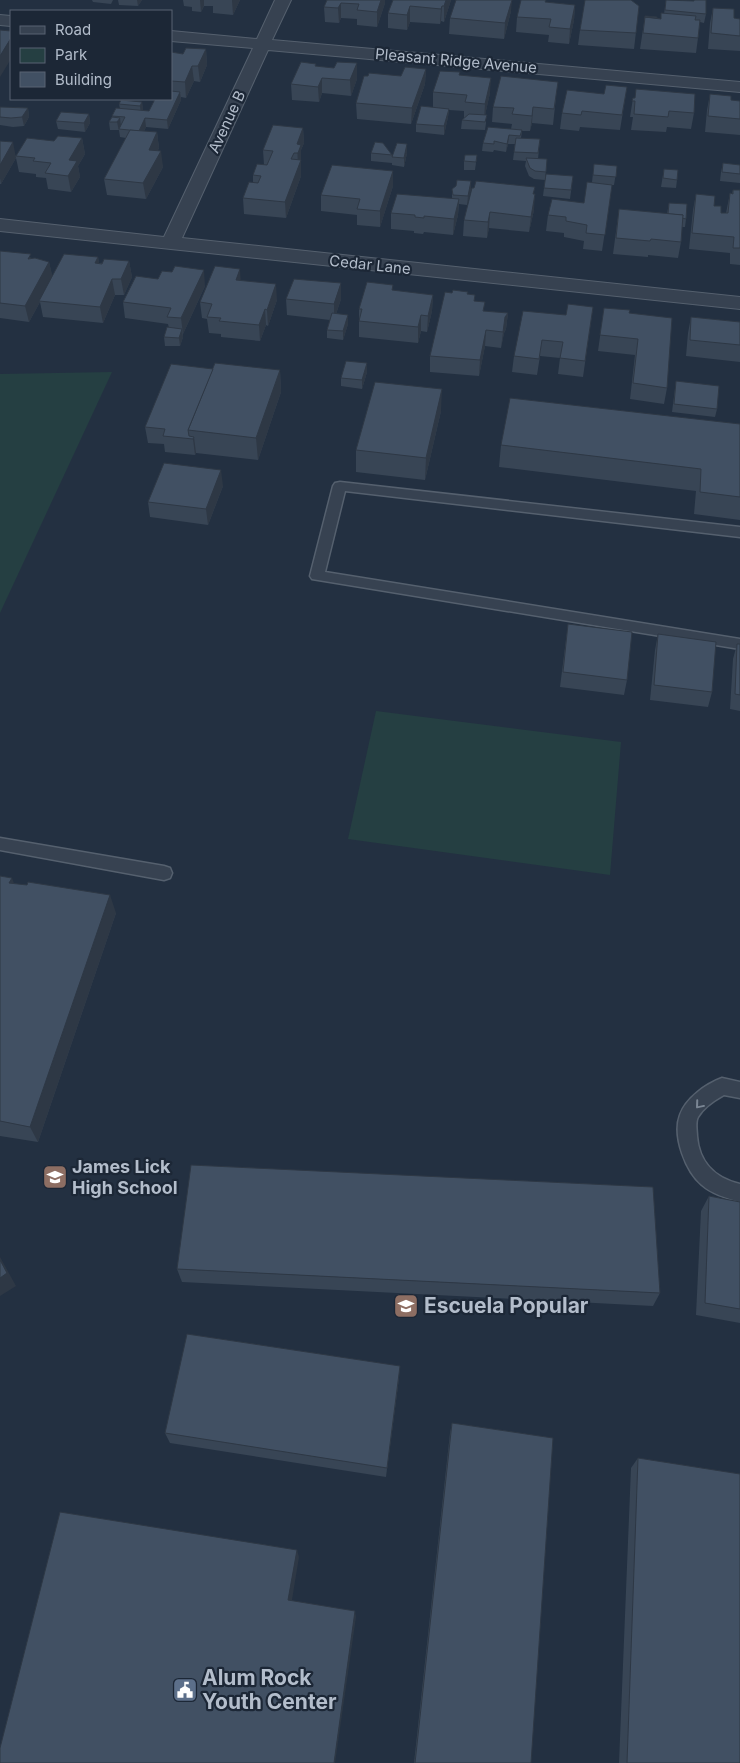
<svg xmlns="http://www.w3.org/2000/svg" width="740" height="1763" font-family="Inter,sans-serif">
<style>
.green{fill:#253f42}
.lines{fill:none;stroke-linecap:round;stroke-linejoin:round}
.service-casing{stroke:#55606e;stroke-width:3}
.minor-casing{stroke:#55606e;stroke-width:2}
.service{fill:#374251;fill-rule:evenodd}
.minor{fill:#374251;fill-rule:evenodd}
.wall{fill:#384555}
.shaded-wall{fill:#2e3845}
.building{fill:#415063;stroke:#2e3845}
.oneway{stroke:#7b8694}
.labels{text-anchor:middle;stroke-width:4.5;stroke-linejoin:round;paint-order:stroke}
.far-street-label{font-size:15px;fill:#b3bdcb;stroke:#1c2736}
.poi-label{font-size:18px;font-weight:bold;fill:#b3bdcb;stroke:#1c2736;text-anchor:start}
.near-poi-label{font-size:21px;font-weight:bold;fill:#b3bdcb;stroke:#1c2736;text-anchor:start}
</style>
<rect width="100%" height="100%" fill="#233041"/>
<!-- green -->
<g class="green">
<polygon points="112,372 0,613 0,374"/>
<polygon points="376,711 621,742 610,875 348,839"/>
</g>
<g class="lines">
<defs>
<g id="service">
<polygon points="340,482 740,527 740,537 345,491 325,572 740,639 740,649 312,579 310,576 333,486 335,483"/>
<polygon points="0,838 164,866 170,868 172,873 170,878 164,880 0,850"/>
<path d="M722 1078 740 1082V1098L724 1095C715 1100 703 1108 698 1117 695 1122 697 1131 697 1136 699 1162 715 1178 740 1184V1202C727 1198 712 1194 702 1185 686 1172 672 1136 680 1115 686 1098 706 1084 722 1078Z"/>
</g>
<g id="minor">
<polygon points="275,0 291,0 272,40 740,82 740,92 268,50 182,238 740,297 740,309 0,231 0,219 164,237 253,48 171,41 171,31 257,39"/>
<polygon points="0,15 11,16 11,26 0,25"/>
</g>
</defs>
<!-- service casing -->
<use href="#service" class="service-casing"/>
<!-- minor casing -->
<use href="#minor" class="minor-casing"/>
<!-- service -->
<use href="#service" class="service"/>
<!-- minor -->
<use href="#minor" class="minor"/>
</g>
<!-- wall -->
<g class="wall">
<polygon points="92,0 113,0 111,4 93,2"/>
<polygon points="118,0 142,0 138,6 119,5"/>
<polygon points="183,0 240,0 233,15 213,13 213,6 204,6 201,12 192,11 192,7 184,6"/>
<polygon points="327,0 385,0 385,3 377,27 357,25 357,19 341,18 339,23 325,22 324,7"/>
<polygon points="393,0 451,0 444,22 441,21 440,24 410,22 407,30 388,28 388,13"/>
<polygon points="666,0 706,14 704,23 700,22 698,38 696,53 640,49 645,16 661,19 664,14"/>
<polygon points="546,2 575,5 574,20 569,44 548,42 549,35 516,32 517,17"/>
<polygon points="639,6 634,49 578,45 580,30"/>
<polygon points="713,8 734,18 740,19 740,51 708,49 710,23"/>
<polygon points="511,11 504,39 449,34 450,18"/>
<polygon points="206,49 207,65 200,82 194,81 186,98 181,97 181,100 168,129 146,127 144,131 157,132 159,148 158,150 163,167 146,199 107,195 104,179 126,138 120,137 119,130 110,130 109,122 112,117 112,116 120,109 119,104 142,102 143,111 149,111 171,99 171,52 183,54"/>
<polygon points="316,64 316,66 357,79 351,96 322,93 319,102 292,100 291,84"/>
<polygon points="426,69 425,84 411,124 357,119 356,103 401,76"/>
<polygon points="460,75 490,93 485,115 486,123 485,130 461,129 462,120 464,118 464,111 449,110 448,117 444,135 416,132 416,124 433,108 433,92"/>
<polygon points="627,87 620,130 580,127 579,131 560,129 562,113 604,94"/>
<polygon points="710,94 731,100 740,101 740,135 705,132 707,110"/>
<polygon points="556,97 553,125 532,123 530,131 522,131 521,138 540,139 538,159 547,159 545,180 534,179 529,176 525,166 526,161 513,160 515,144 508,144 506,152 494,150 493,152 482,151 483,143 511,129 512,124 492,122 493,107"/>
<polygon points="633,98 694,113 691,129 667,127 666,132 631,130 633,117 630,117"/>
<polygon points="0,107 28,108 29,117 24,126 13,127 0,125"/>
<polygon points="89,114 90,123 85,132 58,129 56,121"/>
<polygon points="303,128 304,143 301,150 301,176 286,218 244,214 243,198 253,183 253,175 264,165 263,150"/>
<polygon points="82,138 85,154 78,166 80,177 71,192 48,189 46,178 36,177 36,174 19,172 16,158 1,184 0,184 0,141 16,156 54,141"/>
<polygon points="371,153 392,155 392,163 371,161"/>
<polygon points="407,153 404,167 392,165 392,157"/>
<polygon points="477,155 475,170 464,170 464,161"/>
<polygon points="723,163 740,165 740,183 720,181 721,172"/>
<polygon points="594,164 617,166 614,185 612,185 602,251 583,249 584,241 564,237 564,233 546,231 548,215 584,203 592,182"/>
<polygon points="664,169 677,180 676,188 661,187"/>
<polygon points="573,176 570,199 543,196 544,188"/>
<polygon points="393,186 380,227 357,225 357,215 321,211 321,195"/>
<polygon points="452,189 471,189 467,205 459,204 458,215 453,235 424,232 423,234 414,233 414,231 391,229 391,213 452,199"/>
<polygon points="733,190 740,190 740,265 730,264 730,253 689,249 693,210 696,194 714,206 721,213 726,213 730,193 732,193"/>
<polygon points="534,194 534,210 529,232 489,228 487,238 463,236 464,220"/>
<polygon points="669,203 686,219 685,227 682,227 681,242 678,258 648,255 648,257 613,254 619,209 667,214"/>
<polygon points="0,251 32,258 49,262 52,276 98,257 99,263 129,261 132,277 124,295 115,295 103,323 43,317 40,302 29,322 0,318"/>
<polygon points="241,280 277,300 268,326 266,325 260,341 221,337 221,334 209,333 207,319 202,318 200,302"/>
<polygon points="205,286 183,334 183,337 180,346 165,346 164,337 169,328 168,324 125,318 123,302"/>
<polygon points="393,291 433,295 432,311 427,332 421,331 418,343 359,337 359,309"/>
<polygon points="468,294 475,295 474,301 484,311 508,313 506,329 504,333 501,348 485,346 479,376 430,372 430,356"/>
<polygon points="286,299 341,299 336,314 348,324 343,340 327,338 327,330 330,320 287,315"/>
<polygon points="593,307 583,377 558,374 560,358 540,356 537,375 512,372 514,356 566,315"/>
<polygon points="604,308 630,313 667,388 664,404 630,399 635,355 598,351"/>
<polygon points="691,317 740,322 740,362 686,356 688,333"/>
<polygon points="367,363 367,372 362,389 341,386 341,378"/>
<polygon points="213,369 280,370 281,392 258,460 196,453 195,455 165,452 164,444 148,443 145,427"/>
<polygon points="676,381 717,409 715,417 672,412"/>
<polygon points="441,411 425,480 356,472 356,450"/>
<polygon points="740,424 740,520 694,514 696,491 499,467 501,445"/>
<polygon points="223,486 208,525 150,517 148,502"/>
<polygon points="568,624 627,680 624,695 560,687"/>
<polygon points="658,634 712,692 708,707 650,700 655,650"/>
<polygon points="737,644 740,644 740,711 730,709 733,659"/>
<polygon points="0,876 14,884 116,913 38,1142 0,1136"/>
<polygon points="709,1196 740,1202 740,1323 696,1315 701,1211"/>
<polygon points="177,1269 660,1293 653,1306 182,1282"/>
<polygon points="399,1378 386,1477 170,1443 165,1433"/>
<polygon points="452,1423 531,1763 414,1763 450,1433"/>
<polygon points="638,1458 740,1763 619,1763 631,1468"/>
</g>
<!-- shaded-wall -->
<g class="shaded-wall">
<polygon points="137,0 142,0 138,6"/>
<polygon points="200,0 204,0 204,6 201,12"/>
<polygon points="232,0 240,0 233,15"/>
<polygon points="381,0 385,0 385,3 377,27 377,12"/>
<polygon points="446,0 451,0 444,22 444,6"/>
<polygon points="512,0 511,11 504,39 505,23"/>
<polygon points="341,3 341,18 339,23 338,8"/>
<polygon points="575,5 574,20 569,44 570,29"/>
<polygon points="410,6 410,22 407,30 407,15"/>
<polygon points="442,6 441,21 440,24 441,9"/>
<polygon points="11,38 11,59 0,77 0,56"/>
<polygon points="206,49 207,65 200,82 198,66"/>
<polygon points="357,63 357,79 351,96 350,80"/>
<polygon points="192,66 194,81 186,98 185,82"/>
<polygon points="426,69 425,84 411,124 412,108"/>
<polygon points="322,78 322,93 319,102 318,87"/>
<polygon points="491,78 490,93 484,120 485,104"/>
<polygon points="180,92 181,100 168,129 167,120"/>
<polygon points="142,102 143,110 141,114 140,106"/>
<polygon points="533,107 532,123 530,131 532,116"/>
<polygon points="28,108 29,117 24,126 22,117"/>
<polygon points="449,109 448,117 444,135 444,126"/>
<polygon points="89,114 90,123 85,132 84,123"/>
<polygon points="120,118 121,126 119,129 119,131 117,122"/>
<polygon points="145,118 146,127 140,139 139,131"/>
<polygon points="303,128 304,143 301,150 301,176 286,218 285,202 298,166 297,144"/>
<polygon points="157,132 159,148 151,165 149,150"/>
<polygon points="509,135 508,144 506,152 507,144"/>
<polygon points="82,138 85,154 78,166 80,177 71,192 68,176 69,160"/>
<polygon points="13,142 16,158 1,184 0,178 0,165"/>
<polygon points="407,144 407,153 404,167 404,158"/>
<polygon points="161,151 163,167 146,199 143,183"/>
<polygon points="393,171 393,186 380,227 380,211"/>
<polygon points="471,181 471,189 467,205 468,196"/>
<polygon points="535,194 534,210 529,232 531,217"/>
<polygon points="459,199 458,215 453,235 454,219"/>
<polygon points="490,212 489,228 487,238 488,222"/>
<polygon points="98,257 101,273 95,263"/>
<polygon points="129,261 132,277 124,295 121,279"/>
<polygon points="49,262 53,278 39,301 40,302 29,322 25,306"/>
<polygon points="240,269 241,285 236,280"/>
<polygon points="204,270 205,286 183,334 181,318"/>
<polygon points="112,279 115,295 103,323 100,307"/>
<polygon points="341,283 341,299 334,320 334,304"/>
<polygon points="276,284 277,300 268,326 267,310"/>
<polygon points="433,295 432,311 427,332 428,316"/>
<polygon points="265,309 266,325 260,341 259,325"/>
<polygon points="508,313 506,329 504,333 501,348 503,332 505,317"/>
<polygon points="348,315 348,324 343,340 343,331"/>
<polygon points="421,315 421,331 418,343 418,327"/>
<polygon points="182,329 183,337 180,346 179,338"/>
<polygon points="486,330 485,346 479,376 480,360"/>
<polygon points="367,363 367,372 362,389 362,380"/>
<polygon points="280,370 281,392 258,460 256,438"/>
<polygon points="442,389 441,411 425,480 426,458"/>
<polygon points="194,437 196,453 195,455 193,439"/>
<polygon points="221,470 223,486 208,525 206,509"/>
<polygon points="12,878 19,897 9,883"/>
<polygon points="110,895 116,913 38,1142 30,1127"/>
<polygon points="0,1257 16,1286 0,1296"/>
<polygon points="400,1366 399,1378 386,1477 387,1468"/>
<polygon points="297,1550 299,1557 291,1606 288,1600"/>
<polygon points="355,1611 356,1617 335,1763 334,1763"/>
</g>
<!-- building -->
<g class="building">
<polygon points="327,0 381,0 377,12 357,10 359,4 341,3 338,8 324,7"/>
<polygon points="393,0 446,0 444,6 442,6 441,9 410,6 407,15 388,13"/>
<polygon points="456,0 512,0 505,23 450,18"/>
<polygon points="521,0 546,0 545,2 575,5 570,29 549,27 551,19 517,17"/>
<polygon points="585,0 631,0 639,6 636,33 580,30"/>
<polygon points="666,0 694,1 694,0 706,0 706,14 665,10"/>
<polygon points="713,8 734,9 734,18 740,19 740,36 711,33"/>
<polygon points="661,13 696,16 695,20 700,20 698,38 643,33 645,17 661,19"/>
<polygon points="645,16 657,17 657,18 645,17"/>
<polygon points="0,30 11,31 11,38 0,56"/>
<polygon points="186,48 206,49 198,66 192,66 185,82 171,81 171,52 183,54"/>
<polygon points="301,62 316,64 315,66 334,68 337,62 357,63 350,80 322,78 318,87 291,84"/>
<polygon points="405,67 426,69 412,108 356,103 364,76 368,76 369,73 401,76"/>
<polygon points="440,71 460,72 459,75 491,78 485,104 465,102 467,95 433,92"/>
<polygon points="501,76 558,82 554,109 533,107 532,116 512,114 514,108 493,107"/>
<polygon points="606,85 627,87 622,115 582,111 581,115 562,113 567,90 604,94"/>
<polygon points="636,89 695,94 694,113 669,111 668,117 634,114 635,101 632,101 633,98 635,98"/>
<polygon points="171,91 180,92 167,120 145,118 139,131 119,129 125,117 112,116 116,108 149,111 155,99 171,99"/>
<polygon points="710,94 731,96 731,100 740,101 740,119 708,116"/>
<polygon points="121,100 142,102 140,106 119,104"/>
<polygon points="421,106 449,109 444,126 416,124"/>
<polygon points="0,107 28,108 22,117 11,118 0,117"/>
<polygon points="61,112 89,114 84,123 56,121"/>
<polygon points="469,114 487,115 485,122 462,120"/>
<polygon points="112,117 120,118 117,122 109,122"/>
<polygon points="273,125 303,128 297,144 301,145 298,153 294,153 291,159 301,160 285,202 243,198 249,182 258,183 261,176 253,175 257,164 267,165 273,151 263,150"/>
<polygon points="488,127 522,130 520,136 509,135 507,144 494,141 494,144 483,143"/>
<polygon points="130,130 157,132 149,150 161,151 143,183 104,179"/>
<polygon points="58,136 82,138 69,160 77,161 68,176 45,173 51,163 33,161 35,158 16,156 27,138 54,141"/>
<polygon points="516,138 540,139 538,153 514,152"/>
<polygon points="0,141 13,142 0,165"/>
<polygon points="375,142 383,143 392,155 371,153"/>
<polygon points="397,143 407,144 404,158 392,157"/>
<polygon points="465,155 477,155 476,162 464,161"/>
<polygon points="526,158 547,159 546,172 535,171 530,168"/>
<polygon points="723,163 740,165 740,174 722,172"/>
<polygon points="594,164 617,166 616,177 593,175"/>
<polygon points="332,165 393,171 380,211 357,209 360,199 321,195"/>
<polygon points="664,169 678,170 677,180 663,178"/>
<polygon points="546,174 573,176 571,190 544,188"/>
<polygon points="457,180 471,181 468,196 453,195 452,189 456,186"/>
<polygon points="476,181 535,187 533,194 535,194 531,217 490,212 488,222 464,220 472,188 474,188"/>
<polygon points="587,182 612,185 605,235 586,233 587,225 566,221 566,217 548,215 552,199 584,203"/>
<polygon points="733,190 740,190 740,248 733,248 734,237 692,233 696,194 715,196 714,206 721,206 721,213 728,213 730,193 733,194"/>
<polygon points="397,194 459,199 454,219 424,216 424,218 415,217 415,215 391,213"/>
<polygon points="669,203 687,204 686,219 682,218 683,215 668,214"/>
<polygon points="619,209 683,215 681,242 651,239 650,241 616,238"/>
<polygon points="0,251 31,254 28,259 35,258 49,262 25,306 0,303"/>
<polygon points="64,254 98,257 95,263 102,264 104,259 129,261 121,279 112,279 100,307 39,301"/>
<polygon points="175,266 204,270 181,318 167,317 171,308 123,302 136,276 158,279 162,271 172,272"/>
<polygon points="215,266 240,269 236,280 276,284 267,310 265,309 259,325 219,321 221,318 207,317 212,304 200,302"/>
<polygon points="294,279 341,283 334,304 286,299"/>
<polygon points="367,282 393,285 392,290 433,295 428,316 421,315 418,327 359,321 362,309 359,309"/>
<polygon points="453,290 468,292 467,294 475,295 474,301 485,302 483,311 508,313 505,317 503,332 486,330 480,360 430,356 445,292 452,293"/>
<polygon points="568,304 593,307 585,361 560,358 563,342 542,340 539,359 514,356 523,311 566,315"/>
<polygon points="604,308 630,310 629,313 672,318 667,388 633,383 638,339 600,335"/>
<polygon points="332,313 348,315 343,331 327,330"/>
<polygon points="691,317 740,322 740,345 690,340"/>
<polygon points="167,327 182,329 179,338 164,337"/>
<polygon points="346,361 367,363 362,380 341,378"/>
<polygon points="215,363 280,370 256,438 188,430"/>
<polygon points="171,364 213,369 188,430 189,436 194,437 193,439 163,436 165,429 145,427"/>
<polygon points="676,381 719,386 717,409 674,404"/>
<polygon points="375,382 442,389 426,458 356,450"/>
<polygon points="510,398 740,424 740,497 700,492 701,469 501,445"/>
<polygon points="164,463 221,470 206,509 148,502"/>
<polygon points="568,624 632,632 627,680 563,672"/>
<polygon points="658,634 716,642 712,692 654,685"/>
<polygon points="737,644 740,644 740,695 735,694"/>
<polygon points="0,876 12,878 9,883 27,885 28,882 110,895 30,1127 0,1121"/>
<polygon points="191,1165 653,1187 660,1293 177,1269"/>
<polygon points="709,1196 740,1202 740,1309 705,1303"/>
<polygon points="0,1260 7,1273 0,1278"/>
<polygon points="187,1334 400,1366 387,1468 165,1433"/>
<polygon points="452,1423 553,1438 531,1763 415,1763"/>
<polygon points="638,1458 740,1474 740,1763 627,1763"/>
<polygon points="60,1512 297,1550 288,1600 355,1611 334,1763 0,1763 0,1748"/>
</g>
<!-- one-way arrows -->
<defs><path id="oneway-chevron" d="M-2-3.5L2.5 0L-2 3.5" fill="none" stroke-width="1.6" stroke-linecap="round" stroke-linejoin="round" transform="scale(1.25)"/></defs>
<use class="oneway" href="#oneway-chevron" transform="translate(699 1105) rotate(130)"/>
<!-- icons -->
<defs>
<symbol id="school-square" viewBox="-11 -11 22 22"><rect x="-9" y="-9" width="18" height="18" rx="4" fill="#8d6e63" stroke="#1c2736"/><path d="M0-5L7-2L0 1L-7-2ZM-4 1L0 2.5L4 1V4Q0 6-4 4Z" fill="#fff"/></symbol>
<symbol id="civic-square" viewBox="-11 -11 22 22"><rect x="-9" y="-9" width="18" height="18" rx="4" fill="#5c6f8a" stroke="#1c2736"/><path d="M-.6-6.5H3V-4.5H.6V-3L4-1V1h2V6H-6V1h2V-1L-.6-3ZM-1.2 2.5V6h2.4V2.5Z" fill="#fff"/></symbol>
</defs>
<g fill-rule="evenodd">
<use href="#school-square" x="41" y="1163" width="28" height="28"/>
<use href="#school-square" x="392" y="1292" width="28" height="28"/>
<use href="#civic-square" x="171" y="1676" width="28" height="28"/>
</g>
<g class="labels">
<!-- far-street labels -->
<g class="far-street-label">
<text transform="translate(456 61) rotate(5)" y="5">Pleasant Ridge Avenue</text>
<text transform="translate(227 122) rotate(-65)" y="5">Avenue B</text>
<text transform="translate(370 265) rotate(6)" y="5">Cedar Lane</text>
</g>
<!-- poi labels -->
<g class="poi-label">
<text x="72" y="1173">James Lick<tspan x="72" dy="21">High School</tspan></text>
</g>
<!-- near-poi labels -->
<g class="near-poi-label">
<text x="424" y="1313">Escuela Popular</text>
<text x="202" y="1685">Alum Rock<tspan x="202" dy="24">Youth Center</tspan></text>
</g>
</g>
<!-- legend -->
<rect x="10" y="10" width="162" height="90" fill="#1c2736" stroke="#586372"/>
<rect x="20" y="26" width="25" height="8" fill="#374251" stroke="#586372"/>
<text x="55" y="35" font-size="15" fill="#b3bdcb">Road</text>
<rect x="20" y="48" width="25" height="15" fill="#253f42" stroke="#586372"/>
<text x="55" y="60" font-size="15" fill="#b3bdcb">Park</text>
<rect x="20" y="72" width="25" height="15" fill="#415063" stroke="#586372"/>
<text x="55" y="85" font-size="15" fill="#b3bdcb">Building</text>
</svg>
